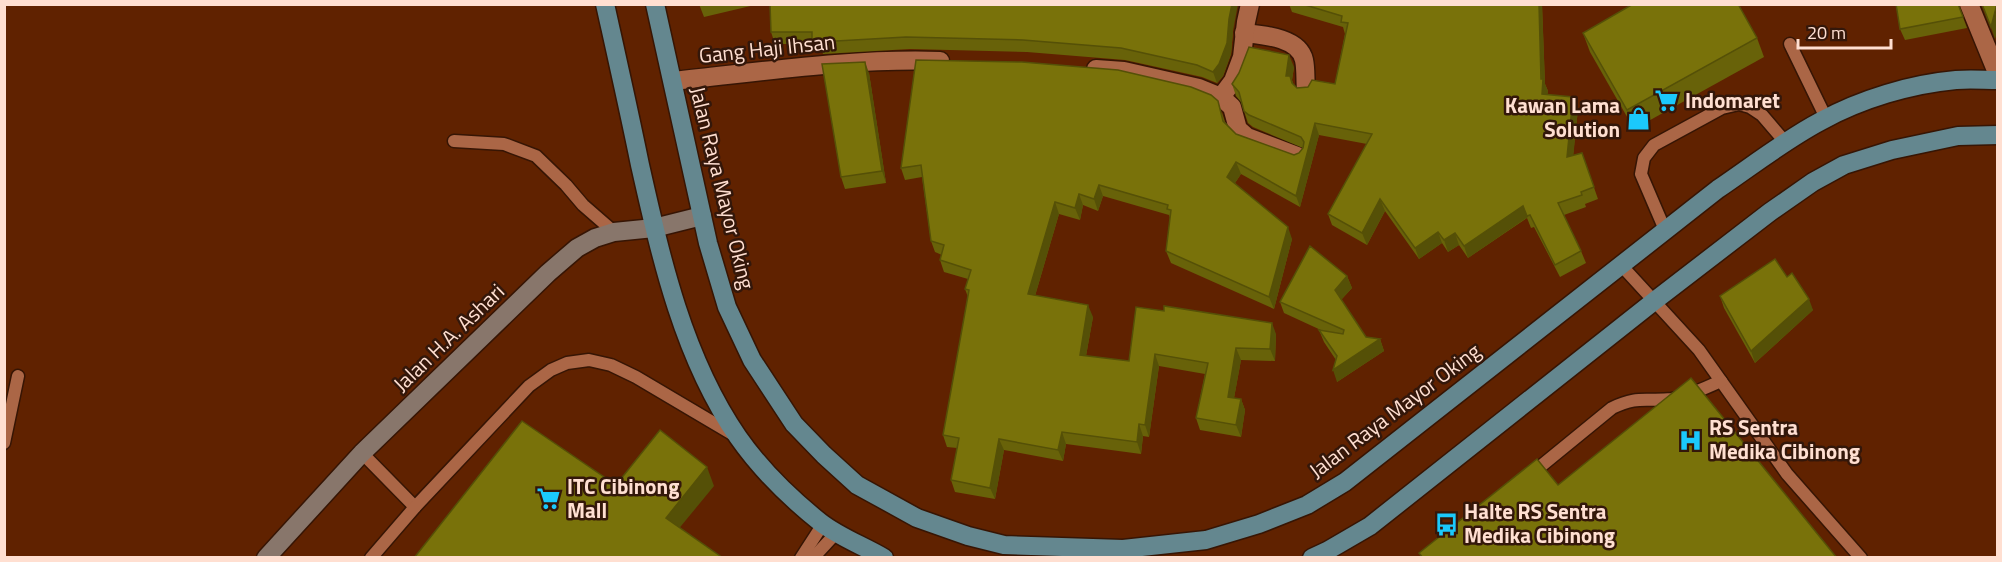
<svg xmlns="http://www.w3.org/2000/svg" width="2002" height="562" font-family="'Titillium Web',sans-serif">
<style>
.lines{fill:none;stroke-linecap:round;stroke-linejoin:round}
.lane-casing{stroke:#361504;stroke-width:15}
.street-casing{stroke:#361504;stroke-width:21}
.secondary-casing{stroke:#361504;stroke-width:21}
.primary-casing{stroke:#361504;stroke-width:21}
.lane{stroke:#ab6646;stroke-width:12}
.street{stroke:#ab6646;stroke-width:18}
.secondary{stroke:#88766b;stroke-width:18}
.primary{stroke:#64878f;stroke-width:18}
.wall{fill:#686209}
.shaded-wall{fill:#555007}
.building{fill:#79720a;stroke:#555007;stroke-width:1.5}
.labels{text-anchor:middle;stroke-width:5;stroke-linejoin:round;paint-order:stroke}
.street-label{font-size:21px;fill:#ffdfd1;stroke:#33170a}
.poi-label{font-size:21px;font-weight:bold;fill:#ffdfd1;stroke:#33170a;text-anchor:start}
</style>
<rect width="100%" height="100%" fill="#602200"/>
<g class="lines">
<defs>
<g id="lane">
<polyline points="1790,44 1826,118"/>
<polyline points="454,141 504,144 536,156 566,185 583,205 614,232"/>
<polyline points="1665,230 1641,174 1644,158 1654,145 1722,108 1739,104 1750,107 1762,115 1786,143"/>
<polyline points="1621,265 1699,350 1787,474 1861,558"/>
<polyline points="4,443 18,376"/>
<polyline points="362,453 415,507"/>
<path d="M1530 475 1612 408C1638 395 1646 402 1672 399 1689 396 1705 388 1721 381"/>
<polyline points="371,558 415,507 529,386 551,370 567,363 589,360 611,365 636,377 734,435"/>
<polyline points="801,558 823,524"/>
<polyline points="813,558 837,532"/>
</g>
<g id="street">
<polyline points="1969,4 1998,75"/>
<path d="M1244 33C1262 35 1299 37 1304 60 1306 69 1305 80 1306 89"/>
<polyline points="1096,69 1124,71 1199,88 1221,97 1232,107 1238,129 1247,137 1297,156"/>
<path d="M673 81C761 72 851 58 940 61"/>
<polyline points="1221,97 1233,81 1242,57 1246,22 1250,4"/>
</g>
<polyline id="secondary" points="266,558 362,453 548,273 577,248 595,238 614,232 654,228 702,216"/>
<g id="primary">
<path d="M605 4C617 58 629 111 640 165 661 258 683 357 738 437 761 470 790 498 820 522 839 537 864 546 884 558"/>
<path d="M655 4 708 243 727 307 752 360 794 424 824 455 857 485 917 518 968 536 1004 545 1123 549 1206 540 1259 524 1307 505 1345 482 1718 189C1752 166 1785 140 1821 121 1861 99 1911 84 1956 80 1970 79 1984 80 1998 80"/>
<polyline points="1312,558 1327,551 1370,526 1653,302 1770,212 1813,182 1844,165 1892,150 1958,136 1998,135"/>
</g>
</defs>
<!-- lane casing -->
<use href="#lane" class="lane-casing"/>
<!-- street casing -->
<use href="#street" class="street-casing"/>
<!-- secondary casing -->
<use href="#secondary" class="secondary-casing"/>
<!-- primary casing -->
<use href="#primary" class="primary-casing"/>
<!-- lane -->
<use href="#lane" class="lane"/>
<!-- street -->
<use href="#street" class="street"/>
<!-- secondary -->
<use href="#secondary" class="secondary"/>
<!-- primary -->
<use href="#primary" class="primary"/>
</g>
<!-- wall -->
<g class="wall">
<polygon points="699,4 759,4 704,17"/>
<polygon points="1289,4 1542,4 1545,84 1548,91 1547,95 1578,109 1573,156 1582,153 1598,199 1585,204 1586,207 1564,215 1581,251 1586,263 1560,277 1534,227 1531,228 1527,218 1468,258 1459,245 1448,252 1442,243 1419,259 1385,211 1367,245 1332,225 1328,214 1367,144 1319,135 1300,207 1241,174 1235,183 1292,239 1274,309 1171,263 1166,251 1170,218 1169,215 1103,196 1098,211 1083,205 1080,220 1059,214 1035,296 1093,317 1086,356 1129,361 1136,307 1276,334 1275,361 1241,360 1234,398 1241,399 1245,410 1241,437 1200,430 1196,418 1205,374 1159,366 1149,437 1143,436 1141,454 1066,444 1063,461 1004,450 995,499 955,492 951,480 957,448 947,447 943,435 968,297 965,289 968,279 944,272 940,260 942,255 935,252 931,241 922,177 905,180 901,168 1222,113 1225,122 1236,134 1294,155 1299,153 1303,148 1253,127 1248,123 1241,102 1236,96 1232,84 1294,67 1292,80 1293,84 1297,88 1335,84 1345,34 1343,27 1292,12"/>
<polygon points="1958,4 1967,28 1905,40 1900,29"/>
<polygon points="1233,31 1231,54 1223,76 1217,83 1202,77 1125,60 1027,52 910,49 823,54 822,51 816,51 814,44 775,44 771,32"/>
<polygon points="1583,33 1757,38 1764,57 1634,129 1590,52"/>
<polygon points="869,73 886,183 845,189 841,177"/>
<polygon points="1347,276 1352,288 1341,300 1366,337 1380,339 1384,351 1337,382 1336,360 1324,342 1319,330 1323,331 1284,313 1280,302"/>
<polygon points="1787,277 1813,310 1755,363 1724,308 1720,296"/>
</g>
<!-- shaded-wall -->
<g class="shaded-wall">
<polygon points="1232,4 1238,4 1233,31 1231,54 1223,76 1217,83 1213,72"/>
<polygon points="1539,4 1542,4 1545,84 1548,91 1546,106 1542,94"/>
<polygon points="1998,4 1998,31 1995,39 1991,27"/>
<polygon points="1289,55 1294,67 1292,80 1295,88 1286,76"/>
<polygon points="865,62 869,73 886,183 882,171"/>
<polygon points="1573,97 1578,109 1572,169 1567,157"/>
<polygon points="1315,123 1319,135 1300,207 1296,196"/>
<polygon points="1236,162 1241,174 1231,189 1227,177"/>
<polygon points="1099,185 1103,196 1098,211 1094,199"/>
<polygon points="1079,194 1083,205 1080,220 1075,208"/>
<polygon points="1380,199 1385,211 1367,245 1362,233"/>
<polygon points="1055,202 1059,214 1032,306 1028,294"/>
<polygon points="1523,206 1528,217 1468,258 1464,246"/>
<polygon points="1288,227 1292,239 1274,309 1269,297"/>
<polygon points="1438,232 1442,243 1419,259 1415,248"/>
<polygon points="1455,233 1459,245 1448,252 1444,240"/>
<polygon points="1347,276 1352,288 1339,302 1335,290"/>
<polygon points="1809,299 1813,310 1755,363 1751,351"/>
<polygon points="1088,305 1093,317 1084,367 1080,355"/>
<polygon points="1272,323 1276,334 1275,361 1270,349"/>
<polygon points="1380,339 1384,351 1337,382 1333,370"/>
<polygon points="1236,348 1241,360 1232,409 1228,397"/>
<polygon points="1155,354 1159,366 1149,437 1145,425"/>
<polygon points="1241,399 1245,410 1241,437 1236,425"/>
<polygon points="1139,424 1143,436 1141,454 1137,442"/>
<polygon points="1062,432 1066,444 1063,461 1058,450"/>
<polygon points="999,439 1004,450 995,499 990,488"/>
<polygon points="707,467 714,486 672,537 666,518"/>
</g>
<!-- building -->
<g class="building">
<polygon points="770,4 1232,4 1229,19 1227,43 1219,64 1213,72 1197,65 1121,48 1023,40 906,37 819,42 819,39 812,39 812,32 771,32"/>
<polygon points="1302,4 1539,4 1541,79 1543,79 1542,94 1573,97 1567,157 1582,153 1594,187 1581,192 1582,195 1558,203 1581,251 1555,265 1530,215 1527,216 1523,206 1464,246 1455,233 1444,240 1438,232 1415,248 1380,199 1362,233 1328,214 1372,134 1315,123 1296,196 1236,162 1227,177 1288,227 1269,297 1166,251 1171,210 1167,209 1168,205 1099,185 1094,199 1079,194 1075,208 1055,202 1028,294 1088,305 1080,355 1129,361 1136,307 1164,311 1164,306 1272,323 1270,349 1236,348 1228,397 1241,399 1236,425 1196,418 1208,363 1155,354 1145,425 1139,424 1137,442 1062,432 1058,450 999,439 990,488 951,480 959,438 943,435 969,290 965,289 971,270 940,260 944,245 931,241 921,165 901,168 916,60 1022,62 1118,70 1191,87 1211,95 1218,101 1223,121 1236,134 1294,155 1299,153 1303,148 1304,142 1301,137 1249,115 1244,111 1239,92 1232,84 1239,73 1249,47 1289,55 1286,76 1290,76 1292,83 1297,88 1308,87 1312,80 1335,84 1348,23 1341,22 1342,16"/>
<polygon points="1633,4 1738,4 1757,38 1627,110 1583,33"/>
<polygon points="1896,4 1958,4 1963,17 1900,29"/>
<polygon points="1982,4 1997,4 1991,27"/>
<polygon points="865,62 882,171 841,177 822,64"/>
<polygon points="1310,246 1347,276 1335,290 1366,337 1380,339 1333,370 1337,356 1319,330 1343,334 1344,330 1280,302"/>
<polygon points="1775,259 1787,277 1792,273 1809,299 1751,351 1720,296"/>
<polygon points="1691,378 1837,558 1423,558 1419,553 1537,459 1558,485"/>
<polygon points="522,421 616,485 660,430 707,467 666,518 723,558 414,558"/>
</g>
<!-- icons -->
<defs>
<symbol id="supermarket-bare" viewBox="-9 -9 18 18"><path d="M-6-5.5h2.5l.6 2H6L4.5 2H-2.5L-4.4-4H-6ZM-1.5 3.2a1.3 1.3 0 1 0 .1 0ZM3 3.2a1.3 1.3 0 1 0 .1 0Z" fill="#1bc9fc" stroke="#33170a" stroke-width="2.5" paint-order="stroke"/></symbol>
<symbol id="shop-bare" viewBox="-9 -9 18 18"><path d="M-5-2.5h2.3a2.7 3.5 0 0 1 5.4 0H5L5.5 6h-11ZM-1.5-2.5h3a1.5 2.3 0 0 0-3 0Z" fill="#1bc9fc" stroke="#33170a" stroke-width="2.5" paint-order="stroke"/></symbol>
<symbol id="hospital-bare" viewBox="-9 -9 18 18"><path d="M-5-5h3v3.5h4V-5h3V5h-3V1.5h-4V5h-3Z" fill="#1bc9fc" stroke="#33170a" stroke-width="2.5" paint-order="stroke"/></symbol>
<symbol id="bus-bare" viewBox="-9 -9 18 18"><path d="M-5-6H5V4H4V6H2V4H-2V6H-4V4H-5ZM-3.5-4V0h7V-4ZM-3.5 1.2v1.5H-2V1.2ZM2 1.2v1.5H3.5V1.2Z" fill="#1bc9fc" stroke="#33170a" stroke-width="2.5" paint-order="stroke"/></symbol>
</defs>
<g fill-rule="evenodd">
<use href="#supermarket-bare" x="1650" y="84" width="33" height="33"/>
<use href="#shop-bare" x="1622" y="102" width="33" height="33"/>
<use href="#hospital-bare" x="1674" y="424" width="33" height="33"/>
<use href="#supermarket-bare" x="532" y="482" width="33" height="33"/>
<use href="#bus-bare" x="1430" y="508" width="33" height="33"/>
</g>
<g class="labels">
<!-- street labels -->
<g class="street-label">
<text transform="translate(767 49) rotate(-6)" y="7">Gang Haji Ihsan</text>
<text transform="translate(722 188) rotate(76)" y="7">Jalan Raya Mayor Oking</text>
<text transform="translate(449 338) rotate(-44)" y="7">Jalan H.A. Ashari</text>
<text transform="translate(1395 411) rotate(-37)" y="7">Jalan Raya Mayor Oking</text>
</g>
<!-- poi labels -->
<g class="poi-label">
<text x="1685" y="108">Indomaret</text>
<text x="1620" y="113" text-anchor="end">Kawan Lama<tspan x="1620" dy="24">Solution</tspan></text>
<text x="1709" y="435">RS Sentra<tspan x="1709" dy="24">Medika Cibinong</tspan></text>
<text x="567" y="494">ITC Cibinong<tspan x="567" dy="24">Mall</tspan></text>
<text x="1464" y="519">Halte RS Sentra<tspan x="1464" dy="24">Medika Cibinong</tspan></text>
</g>
</g>
<!-- border -->
<rect width="2002" height="562" fill="none" stroke="#ffdfd1" stroke-width="12"/>
<!-- scale -->
<path d="M1798 39v9h93v-9" fill="none" stroke="#ffdfd1" stroke-width="3"/>
<text x="1807" y="39" font-size="18" fill="#ffdfd1" stroke="#33170a" stroke-width="4.5" paint-order="stroke">20 m</text>
</svg>
